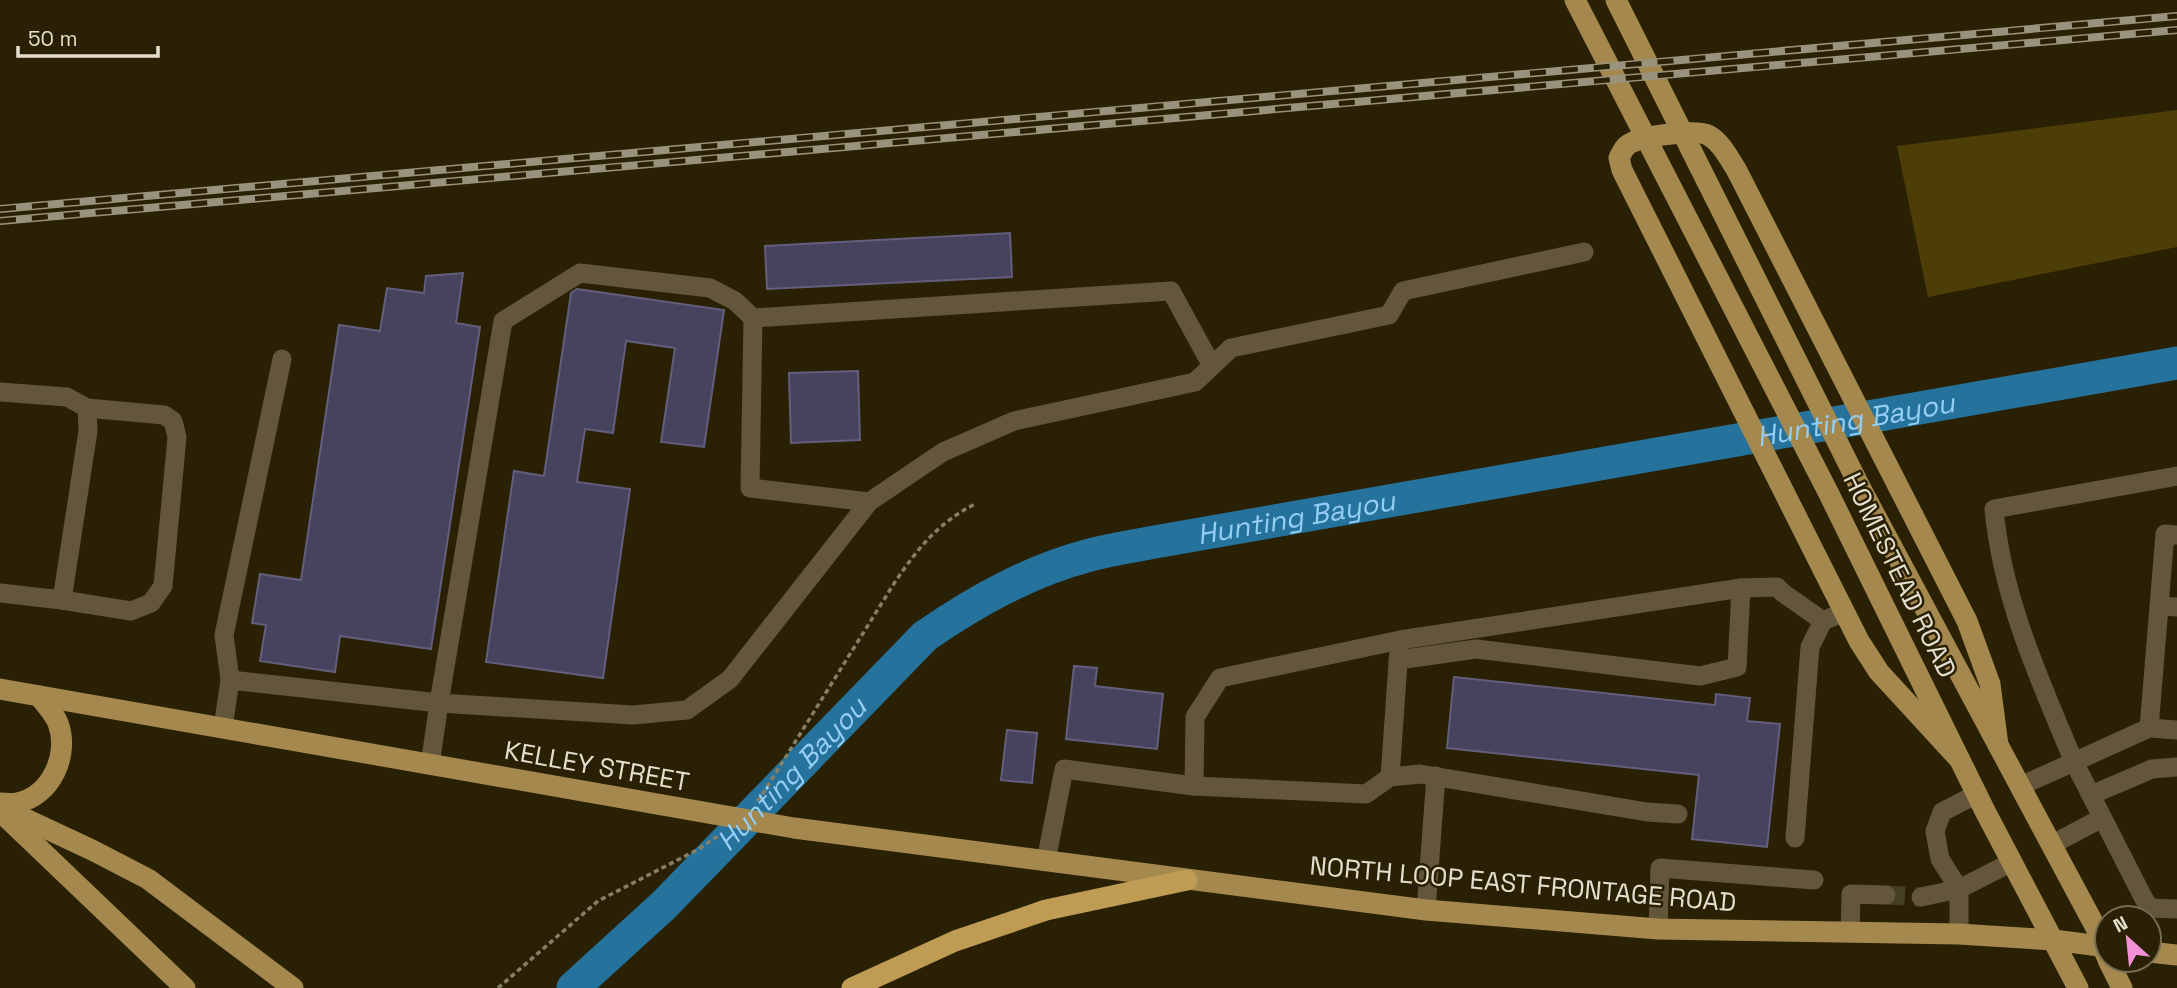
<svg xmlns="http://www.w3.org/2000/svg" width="2177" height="988" font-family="'Space Grotesk',sans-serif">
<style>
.green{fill:#4d3e07}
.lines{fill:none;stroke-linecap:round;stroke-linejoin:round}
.river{stroke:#25739d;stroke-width:33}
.building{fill:#47425e;stroke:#635e7c;stroke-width:2}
.minor-tunnel{stroke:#463e22;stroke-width:19;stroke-dasharray:19 10;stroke-linecap:butt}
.path{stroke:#867f68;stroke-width:3.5;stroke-dasharray:5 3.5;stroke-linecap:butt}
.minor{stroke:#63563a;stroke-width:19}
.major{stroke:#a4884d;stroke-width:21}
.highway{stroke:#be9c54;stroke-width:21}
.rail-casing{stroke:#99927c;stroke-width:8}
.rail{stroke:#2a2104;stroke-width:5;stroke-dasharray:16;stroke-linecap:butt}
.labels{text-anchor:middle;stroke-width:5;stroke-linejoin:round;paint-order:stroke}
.street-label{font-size:26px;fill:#e4dfce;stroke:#2a2104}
.water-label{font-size:28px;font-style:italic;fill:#96cef3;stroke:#2a2104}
</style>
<rect width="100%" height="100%" fill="#2a2104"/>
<!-- green -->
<polygon class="green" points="2177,110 2177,247 1928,297 1897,146"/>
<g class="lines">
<!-- river -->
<path class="river" id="s1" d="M573 988 664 905 925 636C976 601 1029 571 1090 555 1109 550 1129 547 1149 543L2177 363"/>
</g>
<!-- building -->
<g class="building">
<polygon points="1010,233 1012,277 767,289 765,246"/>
<polygon points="463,273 456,323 480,327 431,649 340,636 335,672 260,661 266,625 252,623 260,574 301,580 339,325 380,331 387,288 424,293 426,276"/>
<polygon points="577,289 724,310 704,447 661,442 675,348 626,341 613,433 585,429 577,482 630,489 603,678 486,662 514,471 544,476 571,293"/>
<polygon points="858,371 860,440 791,443 789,373"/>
<polygon points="1074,666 1097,668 1095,686 1163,694 1157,749 1066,739"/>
<polygon points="1454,677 1715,705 1716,694 1750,698 1747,721 1780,724 1767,847 1692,839 1699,775 1447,748"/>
<polygon points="1007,730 1037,733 1032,783 1001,780"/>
</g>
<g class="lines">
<!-- minor-tunnel -->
<polyline class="minor-tunnel" points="1886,895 1921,897"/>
<!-- path -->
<g class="path">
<path d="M757 801 762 795 895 582C918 548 938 523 975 504"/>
<polyline points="498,988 598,901 697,850 721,834"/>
</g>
<!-- minor -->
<g class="minor">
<polyline points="753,318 750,488 869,502"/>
<polyline points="1212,366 1171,291 753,318 735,301 710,288 580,273 503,321 439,703 633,715 687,710 730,679 869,502 943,452 1014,421 1195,382 1231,348 1389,315 1403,291 1584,252"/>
<polyline points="0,392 67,397 87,408 88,431 62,600 0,593"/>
<polyline points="62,600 131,611 151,603 163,586 177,437 173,421 164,415 87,408"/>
<polyline points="2159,606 2177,607"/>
<polyline points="1398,660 1476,649 1700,676 1737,667 1741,588"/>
<polyline points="230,680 224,635 282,359"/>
<polyline points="223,728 230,680 439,703 430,765"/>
<polyline points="2149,728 2165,534 2177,535"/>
<polyline points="2177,730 2149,728 2074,762 2144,899 2150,908 2177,909"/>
<polyline points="1390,777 1399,649"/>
<path d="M2020 786 2074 762C2040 681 2002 598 1994 509L2177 476"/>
<polyline points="2091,795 2152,769 2177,767"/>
<polyline points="1678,814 1647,812 1420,774 1390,777 1366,794 1194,786 1195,717 1220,678 1400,640 1741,588 1777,587 1783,593 1823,621 1844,612"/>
<polyline points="1795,838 1810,647 1823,621"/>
<polyline points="2051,845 2102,818"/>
<polyline points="1046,861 1064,769 1194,786"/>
<polyline points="1921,897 1959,889 2012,862"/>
<polyline points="1426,910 1436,776"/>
<polyline points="1658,929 1660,868 1814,880"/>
<polyline points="1850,933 1851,894 1886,895"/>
<polyline points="1959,934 1959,889 1940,859 1935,831 1942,812 1977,794"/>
</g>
<!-- major -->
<g class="major">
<polyline points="1575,0 1828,492 1985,811 2078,988"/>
<polyline points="1616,0 1860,487 2096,928 2106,955"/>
<polyline points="0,689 794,828 1426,910 1658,929 1959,934 2054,940 2107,947"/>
<path d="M1960 760 1879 672 1859 641 1622 170 1619 158C1623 150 1625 145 1633 142 1645 136 1697 129 1708 135 1721 142 1728 157 1736 169L1967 621 1990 684 1998 745"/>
<path d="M0 803C5 803 12 804 17 803 51 796 70 755 58 723 54 713 46 705 39 696"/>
<polyline points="0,807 92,850 148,879 293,988"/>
<polyline points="4,815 185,988"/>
<polyline points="2149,952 2177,955"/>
<polyline points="2108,960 2122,988"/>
</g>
<!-- highway -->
<polyline class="highway" points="852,988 955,941 1046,910 1187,880"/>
<defs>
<g id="rail">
<polyline points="0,209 2177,16"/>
<polyline points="0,221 2177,30"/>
</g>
</defs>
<!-- rail casing -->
<use href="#rail" class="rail-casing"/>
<!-- rail -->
<use href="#rail" class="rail"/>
</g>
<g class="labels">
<!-- street labels -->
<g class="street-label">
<text transform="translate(1900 575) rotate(64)" y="9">HOMESTEAD ROAD</text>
<text transform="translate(597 766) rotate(10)" y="9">KELLEY STREET</text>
<text transform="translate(1523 884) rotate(5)" y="9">NORTH LOOP EAST FRONTAGE ROAD</text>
</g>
<!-- water labels -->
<g class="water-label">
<text dy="10" stroke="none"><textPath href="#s1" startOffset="1460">Hunting Bayou</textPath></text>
<text dy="10" stroke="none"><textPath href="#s1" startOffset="892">Hunting Bayou</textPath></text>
<text dy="10" stroke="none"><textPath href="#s1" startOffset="306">Hunting Bayou</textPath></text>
</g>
</g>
<!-- north arrow -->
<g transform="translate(2128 939) rotate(333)"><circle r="33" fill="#2a2104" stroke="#746d55" stroke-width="2"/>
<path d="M0-5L12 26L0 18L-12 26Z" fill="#f391d6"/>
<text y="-10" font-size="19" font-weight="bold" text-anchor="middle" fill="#e4dfce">N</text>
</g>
<!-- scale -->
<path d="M18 46v10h140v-10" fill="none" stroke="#e4dfce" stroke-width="3.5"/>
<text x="28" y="46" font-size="21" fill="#e4dfce" stroke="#2a2104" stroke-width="5" paint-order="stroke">50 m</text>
</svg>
